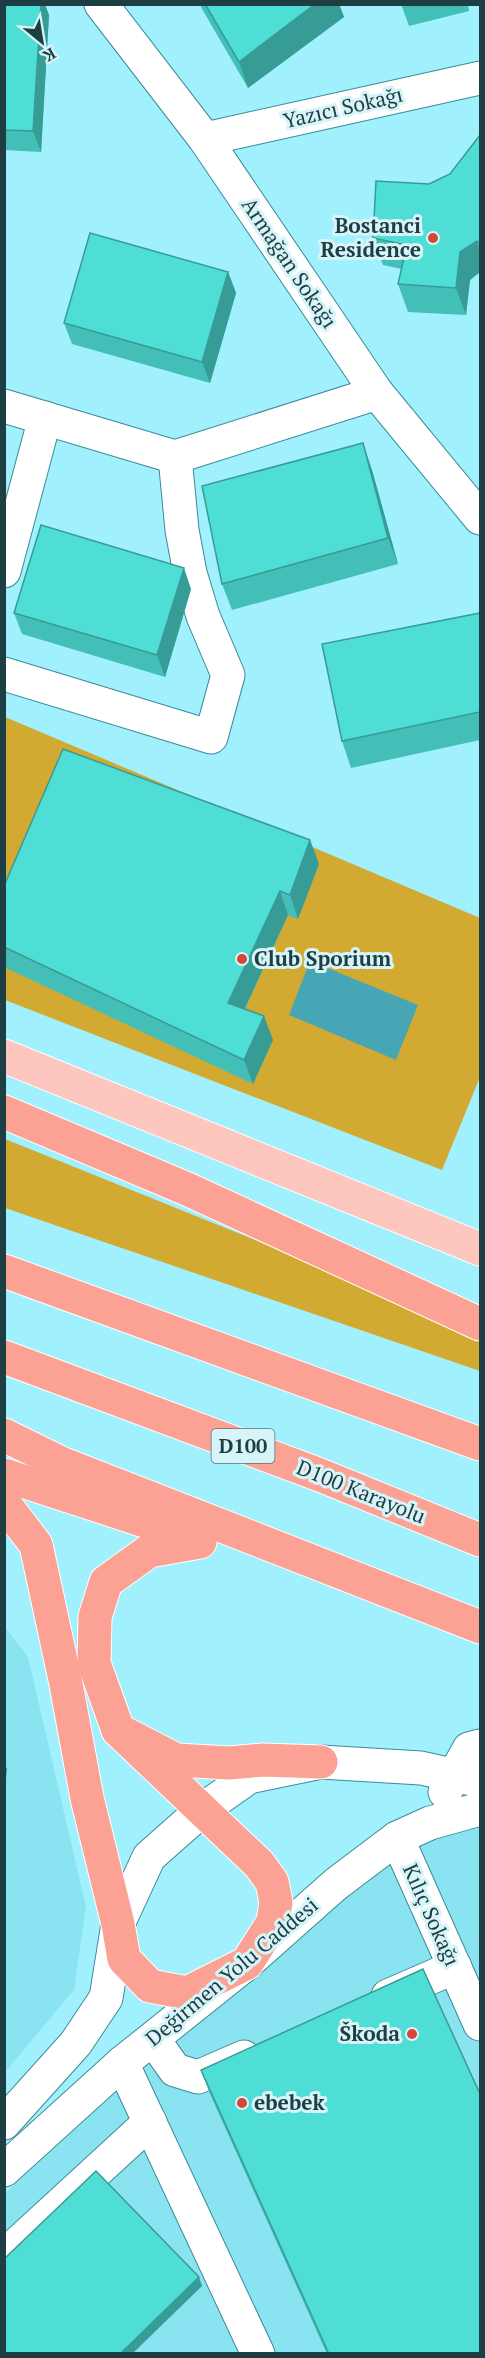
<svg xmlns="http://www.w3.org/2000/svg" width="485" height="2358" font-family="'PT Serif',serif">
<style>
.built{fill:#8ae3f1}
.green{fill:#d3aa31}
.water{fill:#47a6b5}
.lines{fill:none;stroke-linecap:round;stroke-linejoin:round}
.minor-casing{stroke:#3b8a97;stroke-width:35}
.major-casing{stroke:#fff;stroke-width:35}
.highway-casing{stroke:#fff;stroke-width:35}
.minor{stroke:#fff;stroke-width:33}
.major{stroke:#fdc7bf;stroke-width:33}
.highway{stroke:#fba294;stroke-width:33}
.wall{fill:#44bfb8}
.shaded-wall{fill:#379b96}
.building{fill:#4fded6;stroke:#379b96;stroke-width:1.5}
.poi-dot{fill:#d44638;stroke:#d7f4f9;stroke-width:2}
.labels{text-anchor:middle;stroke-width:6;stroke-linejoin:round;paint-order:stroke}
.shield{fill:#d7f4f9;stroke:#55757a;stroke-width:1.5}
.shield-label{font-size:20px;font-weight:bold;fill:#1d3e43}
.street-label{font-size:21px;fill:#1d3e43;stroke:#d7f4f9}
.poi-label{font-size:21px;font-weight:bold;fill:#1d3e43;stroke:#d7f4f9;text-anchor:end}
</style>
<rect width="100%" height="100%" fill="#a1f0fd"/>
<!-- built -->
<g class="built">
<polygon points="5,1627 28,1657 86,1907 74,1990 5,2072"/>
<polygon points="480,1743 480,2353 5,2354 5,2193 397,1838 430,1823"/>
</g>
<!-- green -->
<g class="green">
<polygon points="5,717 480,918 480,1077 442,1170 5,1000"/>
<polygon points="5,1139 278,1249 480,1341 480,1371 5,1208"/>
</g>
<!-- water -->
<polygon class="water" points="310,961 418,1005 396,1060 289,1015"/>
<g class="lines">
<defs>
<g id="minor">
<polyline points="101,4 205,139 377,393 480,518"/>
<polyline points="205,139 480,78"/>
<polyline points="4,406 175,457 377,393"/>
<polyline points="4,571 45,418"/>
<polyline points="4,674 211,737 228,675 203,616 190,573 182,530 175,457"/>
<polyline points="445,1792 469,1749 480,1746"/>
<polyline points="397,1838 480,2024"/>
<polyline points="388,1996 455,1967"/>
<polyline points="153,2039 175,2070 198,2077 244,2057"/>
<polyline points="122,2063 258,2354"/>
<polyline points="4,2123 76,2043 106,1998 118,1924 149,1857 202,1810 249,1777 321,1762 421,1768 480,1781"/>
<polyline points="4,2170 122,2063 247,1963 336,1884 397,1838 430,1823 480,1809"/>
<polyline points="4,2256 150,2122"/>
</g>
<polyline id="major" points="4,1056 480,1249"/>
<g id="highway">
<polyline points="4,1112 187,1189 480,1324"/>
<polyline points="4,1271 480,1444"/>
<polyline points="4,1357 320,1475 480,1540"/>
<polyline points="4,1435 61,1463 480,1627"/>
<polyline points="4,1475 200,1539"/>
<polyline points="4,1503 36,1545 66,1684 87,1798 118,1924 124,1959 150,1986 187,1993 247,1963 273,1922 276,1902 272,1882 259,1864 118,1730"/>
<polyline points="200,1542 149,1551 106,1582 95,1617 94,1663 118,1730 176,1760 229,1763 263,1760 321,1762"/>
</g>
</defs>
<!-- minor casing -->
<use href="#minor" class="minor-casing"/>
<!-- major casing -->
<use href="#major" class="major-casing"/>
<!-- highway casing -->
<use href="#highway" class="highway-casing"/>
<!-- minor -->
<use href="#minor" class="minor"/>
<!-- major -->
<use href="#major" class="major"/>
<!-- highway -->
<use href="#highway" class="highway"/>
</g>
<!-- wall -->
<g class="wall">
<polygon points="4,4 49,15 41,152 4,150"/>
<polygon points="200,4 339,4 344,17 248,88 202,9"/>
<polygon points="401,4 468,4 469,11 409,26"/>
<polygon points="480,136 480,272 470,280 466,315 408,312 398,284 402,269 383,265 373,238 429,184 450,174"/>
<polygon points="228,272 236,293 210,383 72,344 64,323"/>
<polygon points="372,470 398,564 232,610 222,584"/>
<polygon points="191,589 165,677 22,634 14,613"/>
<polygon points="480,613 480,740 351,768 342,741"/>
<polygon points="310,840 319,864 298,919 288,915 245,1009 273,1040 253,1084 4,967 4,886"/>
<polygon points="201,2070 480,2354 327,2354 210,2094"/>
</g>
<!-- shaded-wall -->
<g class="shaded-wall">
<polygon points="41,4 45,4 49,15 41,152 33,131"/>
<polygon points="315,4 339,4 344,17 248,88 239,62"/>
<polygon points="477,241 480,252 480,272 470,280 466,315 456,288 460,252"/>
<polygon points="228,272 236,293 210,383 202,362"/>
<polygon points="363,443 372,470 398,564 388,538"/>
<polygon points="184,568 191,589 165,677 157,655"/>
<polygon points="310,840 319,864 298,919 290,895"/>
<polygon points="280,891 288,915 236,1027 228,1003"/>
<polygon points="264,1016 273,1040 253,1084 244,1060"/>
<polygon points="4,1762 7,1769 4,1797"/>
<polygon points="199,2277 202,2286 132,2354 120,2354"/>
</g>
<!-- building -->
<g class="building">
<polygon points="4,4 41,4 33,131 4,130"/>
<polygon points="205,4 315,4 239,62"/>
<polygon points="480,135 480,244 477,241 460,252 456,288 398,284 407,245 373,238 376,181 429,184 450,174"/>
<polygon points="90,233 228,272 202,362 64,323"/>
<polygon points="363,443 388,538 222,584 202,486"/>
<polygon points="41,525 184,568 157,655 14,613"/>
<polygon points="480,613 480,712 342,741 322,644"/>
<polygon points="63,749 310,840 290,895 280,891 228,1003 264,1016 244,1060 4,947 4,886"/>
<polygon points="423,1969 480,2094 480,2354 329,2354 201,2070"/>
<polygon points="96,2171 199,2277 120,2354 4,2354 4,2259"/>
</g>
<!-- markers -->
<g class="poi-dot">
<circle cx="433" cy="238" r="6"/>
<circle cx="242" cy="959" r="6"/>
<circle cx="412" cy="2034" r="6"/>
<circle cx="242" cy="2103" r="6"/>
</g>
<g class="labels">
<!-- shield labels -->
<rect class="shield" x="211.5" y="1429" width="63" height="34" rx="4.5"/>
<g class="shield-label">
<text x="243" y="1453">D100</text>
</g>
<!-- street labels -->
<g class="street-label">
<text transform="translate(343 108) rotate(-13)" y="7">Yazıcı Sokağı</text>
<text transform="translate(289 263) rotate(56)" y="7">Armağan Sokağı</text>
<text transform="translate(361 1492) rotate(22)" y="7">D100 Karayolu</text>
<text transform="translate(431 1915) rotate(66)" y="7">Kılıç Sokağı</text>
<text transform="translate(232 1972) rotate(-40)" y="7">Değirmen Yolu Caddesi</text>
</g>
<!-- poi labels -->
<g class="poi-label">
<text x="421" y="233">Bostanci<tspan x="421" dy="24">Residence</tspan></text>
<text x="254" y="966" text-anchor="start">Club Sporium</text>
<text x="400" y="2041">Škoda</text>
<text x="254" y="2110" text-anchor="start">ebebek</text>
</g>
</g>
<!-- border -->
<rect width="485" height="2358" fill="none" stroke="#1d3e43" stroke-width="12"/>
<!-- north arrow -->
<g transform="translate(42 42) rotate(150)" stroke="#d7f4f9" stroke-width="4.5" paint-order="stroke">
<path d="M0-4.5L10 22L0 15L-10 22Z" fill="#1d3e43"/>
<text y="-9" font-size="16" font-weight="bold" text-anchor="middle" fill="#1d3e43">K</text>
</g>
</svg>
